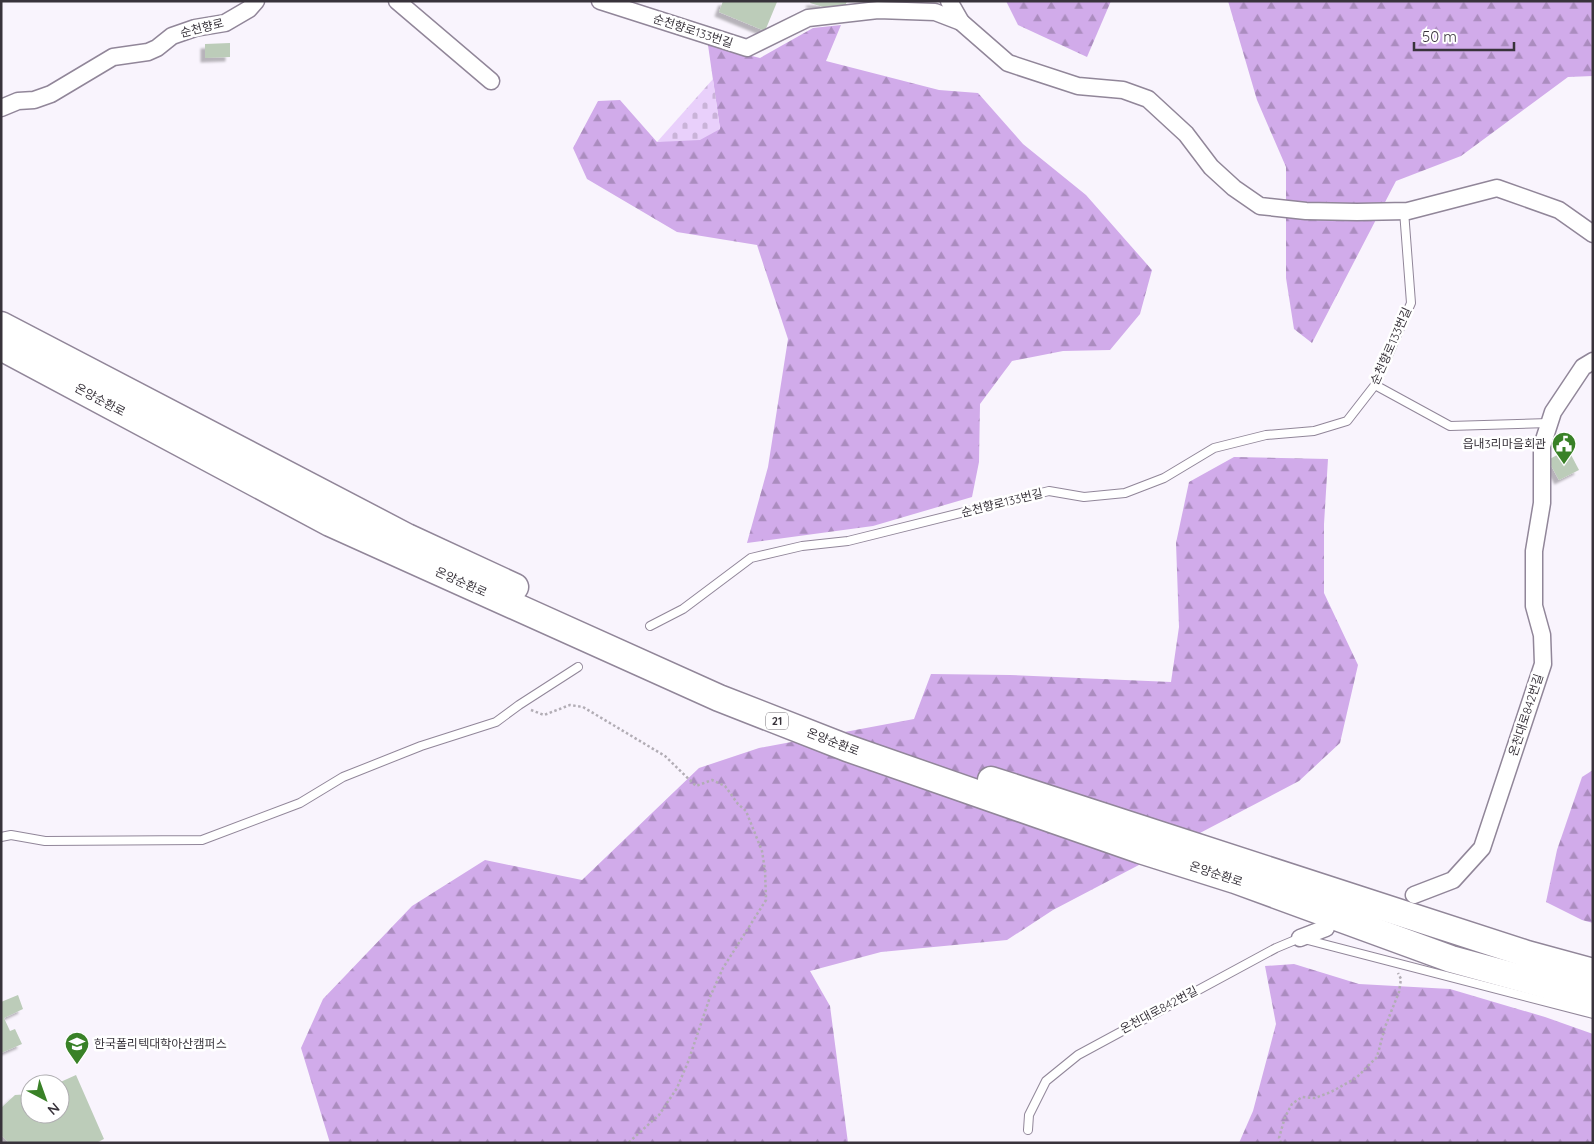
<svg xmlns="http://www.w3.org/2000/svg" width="1594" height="1144" font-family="Quicksand,'Noto Sans KR',sans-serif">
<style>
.forest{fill:url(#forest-firs)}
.cemetery{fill:url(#cemetery-stones)}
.building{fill:#bcccb9;filter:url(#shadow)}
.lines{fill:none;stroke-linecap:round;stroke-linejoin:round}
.service-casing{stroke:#918699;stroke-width:10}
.minor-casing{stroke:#918699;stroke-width:19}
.trunk-casing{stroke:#918699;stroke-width:29}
.path{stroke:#b2adb5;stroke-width:2.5;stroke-dasharray:2.5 2.5;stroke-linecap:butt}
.service{stroke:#fff;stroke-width:8}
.minor{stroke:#fff;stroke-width:16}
.trunk{stroke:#fff;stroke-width:26}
.labels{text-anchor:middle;stroke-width:5;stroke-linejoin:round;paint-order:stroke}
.shield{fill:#fff;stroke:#747076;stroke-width:1}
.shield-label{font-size:11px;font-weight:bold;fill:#38333b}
.street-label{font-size:12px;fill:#38333b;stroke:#fff}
.poi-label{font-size:12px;fill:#38333b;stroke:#fff;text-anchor:end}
</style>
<defs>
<pattern id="forest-firs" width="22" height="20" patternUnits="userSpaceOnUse" patternTransform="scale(1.25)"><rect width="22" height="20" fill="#d1abea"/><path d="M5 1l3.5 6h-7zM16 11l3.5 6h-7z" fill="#ab8cbf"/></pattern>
<pattern id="cemetery-stones" width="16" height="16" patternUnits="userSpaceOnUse" patternTransform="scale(1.25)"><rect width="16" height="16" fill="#e9d0fb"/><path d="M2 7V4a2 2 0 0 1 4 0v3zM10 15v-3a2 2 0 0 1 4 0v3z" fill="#c9b3d8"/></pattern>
<filter id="shadow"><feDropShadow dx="-4.5" dy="4.5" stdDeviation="1" flood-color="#0004"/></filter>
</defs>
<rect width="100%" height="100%" fill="#f9f4fd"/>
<!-- forest -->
<g class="forest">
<polygon points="1006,1 1111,1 1087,57 1018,25"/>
<polygon points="1228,1 1593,1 1593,76 1568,77 1461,156 1396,181 1312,343 1294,329 1286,278 1286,167 1257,100"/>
<polygon points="841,25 826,61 939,90 978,93 1023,144 1086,195 1152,270 1140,314 1110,350 1063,351 1012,361 980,404 979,462 972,497 873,526 747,543 768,467 788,339 757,245 677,232 587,179 573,148 598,101 620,100 657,142 720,129 708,45 760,58 813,28"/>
<polygon points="1234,457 1328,459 1324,524 1324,593 1358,665 1340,743 1299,781 1053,910 1007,940 881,952 810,971 830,1006 848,1143 330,1143 301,1048 323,999 412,906 485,860 582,880 699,768 759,748 914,719 931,674 1010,675 1171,682 1179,627 1176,543 1189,482"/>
<polygon points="1593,770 1593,923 1582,920 1546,902 1557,850 1582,777"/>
<polygon points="1294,964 1359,984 1450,989 1545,1017 1593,1034 1593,1143 1239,1143 1253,1111 1276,1024 1265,966"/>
</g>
<!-- cemetery -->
<polygon class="cemetery" points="713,79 720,129 700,140 657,142"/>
<!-- building -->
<g class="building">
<polygon points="723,1 774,1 777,2 765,31 719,12"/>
<polygon points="811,1 847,1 843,13 810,3"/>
<polygon points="230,43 230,57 205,58 205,44"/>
<polygon points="1568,449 1579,470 1559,480 1548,460"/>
<polygon points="18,995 23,1009 4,1018 10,1031 15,1029 22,1044 1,1053 1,1002"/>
<polygon points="76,1075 104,1139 96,1143 9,1143 1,1135 1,1108 15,1095 30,1094 30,1114 60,1114 60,1084 56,1084"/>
</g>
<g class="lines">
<defs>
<g id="service">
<polyline points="1375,385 1450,426 1549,423"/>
<polyline points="650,626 683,609 751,558 802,546 848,541 1049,491 1084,497 1125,493 1164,478 1214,448 1266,435 1314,431 1347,421 1375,385 1411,303 1404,211"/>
<polyline points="1,837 11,835 45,841 202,840 300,803 343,777 421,746 496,722 519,705 578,667"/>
<polyline points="1028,1130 1029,1115 1046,1081 1078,1055 1276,948 1300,938 1593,1014"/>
</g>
<g id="minor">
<polyline points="397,1 491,81"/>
<polyline points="600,1 747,48 808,18 878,10 935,12 961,22 1008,63 1078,86 1123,90 1148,99 1186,134 1211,167 1234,188 1260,206 1306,211 1357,212 1408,211 1497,188 1559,210 1593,234"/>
<polyline points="949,1 961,22"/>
<polyline points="1,108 18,101 34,100 51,94 113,57 148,52 157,48 172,36 195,28 225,23 249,9 256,1"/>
<polyline points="1414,895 1453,880 1482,848 1543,664 1542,635 1534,606 1534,551 1542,503 1542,446 1553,412 1583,367 1593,361"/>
<polyline points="1300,938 1326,928"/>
</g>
<g id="trunk">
<polyline points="1,325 407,537 515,587"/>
<polyline points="1,347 330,523 719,698 847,748 1140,850 1235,880 1451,959 1593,998"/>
<polyline points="991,780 1527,954 1593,972"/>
</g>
</defs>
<!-- service casing -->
<use href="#service" class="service-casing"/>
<!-- minor casing -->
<use href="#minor" class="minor-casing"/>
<!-- trunk casing -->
<use href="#trunk" class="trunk-casing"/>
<!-- path -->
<g class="path">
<polyline points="531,710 544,715 570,705 583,707 665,756 696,786 712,780 725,786 738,804 746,811 762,851 765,870 766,900 723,968 710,997 688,1062 677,1088 659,1115 628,1143"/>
<polyline points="1281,1143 1279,1138 1285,1117 1292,1104 1302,1097 1315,1098 1331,1092 1356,1078 1377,1057 1385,1027 1399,992 1401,979 1398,973"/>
</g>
<!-- service -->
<use href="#service" class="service"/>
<!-- minor -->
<use href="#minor" class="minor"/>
<!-- trunk -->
<use href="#trunk" class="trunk"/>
</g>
<!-- icons -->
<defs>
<symbol id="civic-pin" viewBox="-11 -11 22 30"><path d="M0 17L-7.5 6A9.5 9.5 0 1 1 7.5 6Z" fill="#398127" stroke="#fff"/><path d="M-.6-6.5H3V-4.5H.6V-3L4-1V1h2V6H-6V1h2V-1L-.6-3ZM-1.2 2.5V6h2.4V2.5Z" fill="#fff"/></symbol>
<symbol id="university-pin" viewBox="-11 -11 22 30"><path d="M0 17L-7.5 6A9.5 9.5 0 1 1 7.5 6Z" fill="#398127" stroke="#fff"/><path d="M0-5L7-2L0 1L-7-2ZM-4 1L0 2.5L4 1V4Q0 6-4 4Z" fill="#fff"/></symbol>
</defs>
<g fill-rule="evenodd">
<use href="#civic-pin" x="1550" y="430" width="28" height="38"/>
<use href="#university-pin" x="63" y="1030" width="28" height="38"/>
</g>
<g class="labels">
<!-- shield labels -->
<rect class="shield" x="766" y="712.5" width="22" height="17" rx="4"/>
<g class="shield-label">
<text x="777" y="725">21</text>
</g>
<!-- street labels -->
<g class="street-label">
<text transform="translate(202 28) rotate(-14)" y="4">순천향로</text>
<text transform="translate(693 31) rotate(18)" y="4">순천향로133번길</text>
<text transform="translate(1391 346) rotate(-66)" y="4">순천향로133번길</text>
<text transform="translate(100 400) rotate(28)" y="4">온양순환로</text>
<text transform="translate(1002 503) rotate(-14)" y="4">순천향로133번길</text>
<text transform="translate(461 582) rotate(24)" y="4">온양순환로</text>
<text transform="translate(1526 715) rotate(-72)" y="4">온천대로842번길</text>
<text transform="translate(833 742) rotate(21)" y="4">온양순환로</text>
<text transform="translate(1216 874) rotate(18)" y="4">온양순환로</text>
<text transform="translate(1159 1010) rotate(-28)" y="4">온천대로842번길</text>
</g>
<!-- poi labels -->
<g class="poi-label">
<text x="1546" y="448">읍내3리마을회관</text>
<text x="94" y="1048" text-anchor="start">한국폴리텍대학아산캠퍼스</text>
</g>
</g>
<!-- border -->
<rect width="1594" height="1144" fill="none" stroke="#38333b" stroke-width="5"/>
<!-- north arrow -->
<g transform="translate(45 1099) rotate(139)"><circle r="24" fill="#ffffff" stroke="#afadb1"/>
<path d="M0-4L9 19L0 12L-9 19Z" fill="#398127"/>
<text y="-8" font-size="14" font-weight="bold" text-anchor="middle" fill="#38333b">N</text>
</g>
<!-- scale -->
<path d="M1414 42v8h100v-8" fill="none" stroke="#38333b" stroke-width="2.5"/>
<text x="1422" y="42" font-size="15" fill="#38333b" stroke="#ffffff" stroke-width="4" paint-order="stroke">50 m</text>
</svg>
